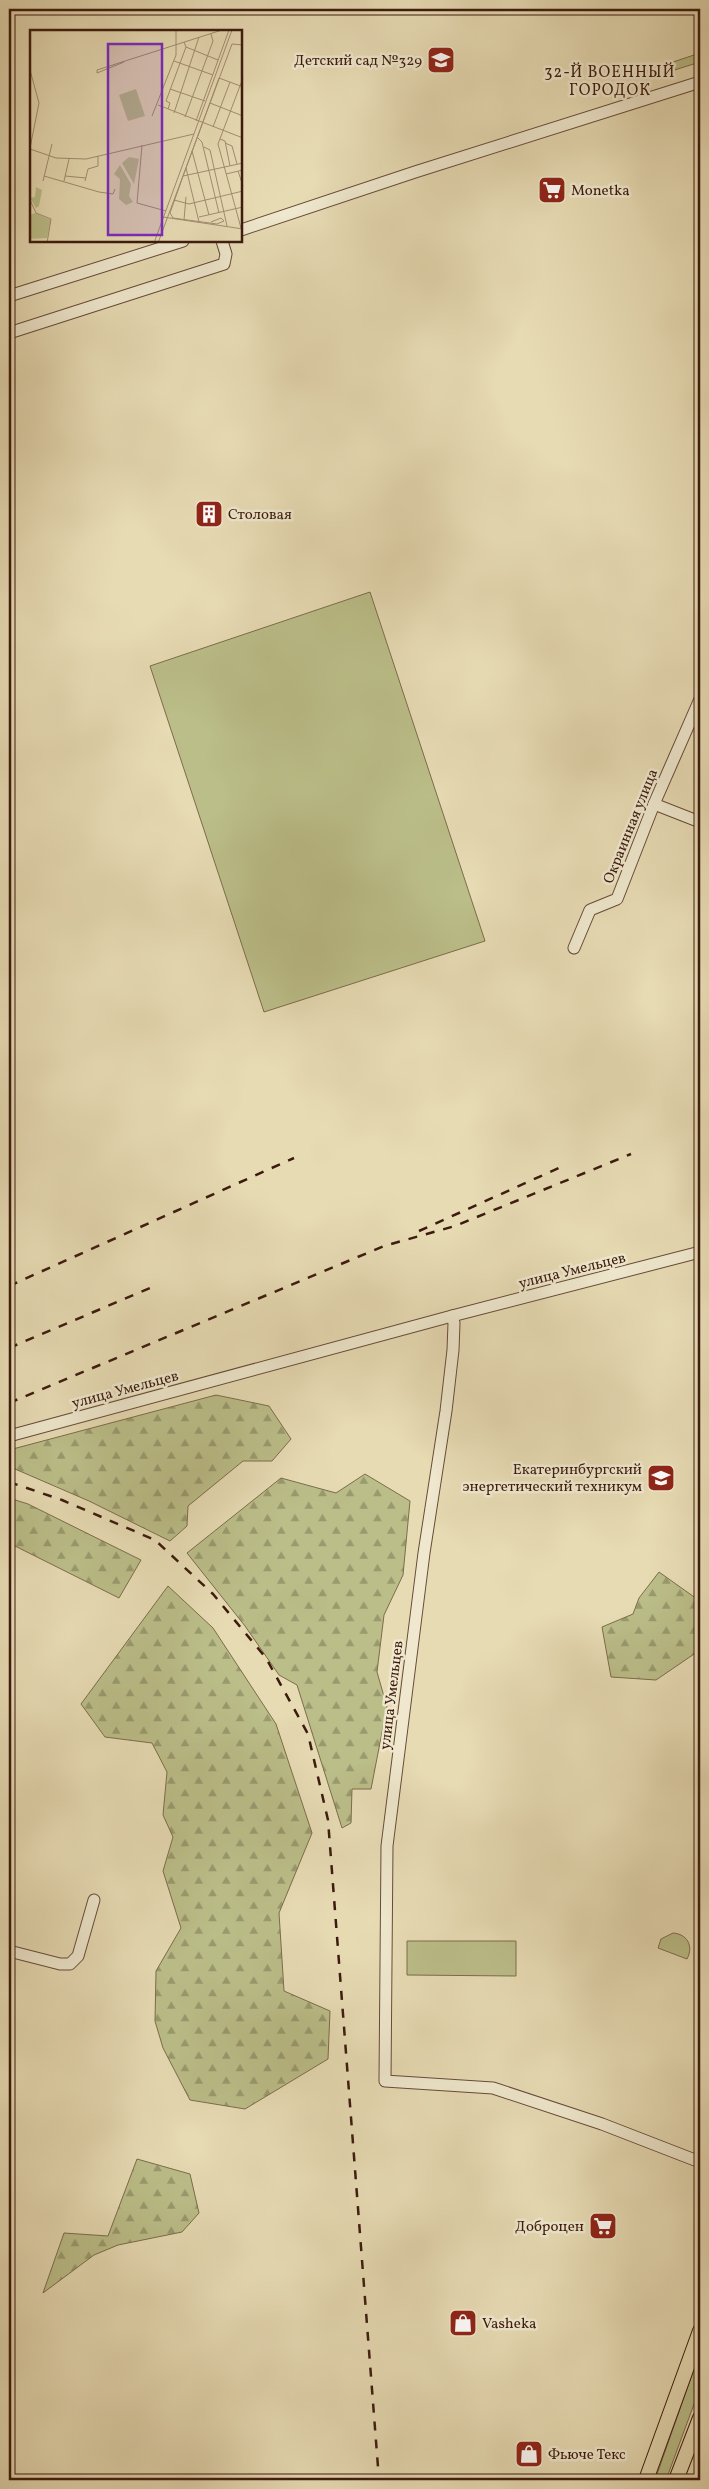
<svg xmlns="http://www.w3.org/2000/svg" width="709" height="2489" font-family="Vollkorn,serif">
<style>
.green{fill:#bbbe89;stroke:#7c6c4c}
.forest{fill:url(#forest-firs);stroke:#7c6c4c}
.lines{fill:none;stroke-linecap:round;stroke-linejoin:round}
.minor-casing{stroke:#674b38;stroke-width:13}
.major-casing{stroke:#3c1b0e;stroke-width:16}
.minor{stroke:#efe8ce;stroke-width:11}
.major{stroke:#e7dbb4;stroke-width:14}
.tram{stroke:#3c1b0e;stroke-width:1}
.rail{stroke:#3c1b0e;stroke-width:2.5;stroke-dasharray:9 9;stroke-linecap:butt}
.labels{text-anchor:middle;stroke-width:5;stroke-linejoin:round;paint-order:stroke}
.poi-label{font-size:15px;fill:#3c1b0e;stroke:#efe8ce;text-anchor:start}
.street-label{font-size:15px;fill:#3c1b0e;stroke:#efe8ce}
.neighbourhood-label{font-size:16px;letter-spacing:1px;fill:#3c1b0e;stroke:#efe8ce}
.inset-road{fill:none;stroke:#a38e72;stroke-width:1}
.view{fill:#7b2cbf;fill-opacity:0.15;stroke:#7b2cbf;stroke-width:2.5}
.inset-edge{fill:none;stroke:#3c1b0e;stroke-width:2.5}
</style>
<defs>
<pattern id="forest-firs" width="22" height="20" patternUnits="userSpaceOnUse" patternTransform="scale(1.25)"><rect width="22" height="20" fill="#bbbe89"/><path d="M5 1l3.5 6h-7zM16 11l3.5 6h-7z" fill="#999a6e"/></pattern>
</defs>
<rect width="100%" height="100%" fill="#e7dbb4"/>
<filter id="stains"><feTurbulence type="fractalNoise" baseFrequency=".004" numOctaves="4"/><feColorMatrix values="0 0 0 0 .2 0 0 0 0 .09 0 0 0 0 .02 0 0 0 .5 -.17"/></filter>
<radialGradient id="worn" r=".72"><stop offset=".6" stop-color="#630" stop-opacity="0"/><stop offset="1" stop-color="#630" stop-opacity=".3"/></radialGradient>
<!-- green -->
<g class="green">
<polygon points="700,53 700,62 646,79 643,72"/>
<polygon points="370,592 485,941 264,1012 150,666"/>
<path d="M673 1933C687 1934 694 1946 687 1959L658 1948 661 1939Z"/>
<polygon points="407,1941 516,1941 516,1976 407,1975"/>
<polygon points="700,2352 700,2388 666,2480 655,2480"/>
</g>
<!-- forest -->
<g class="forest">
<polygon points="216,1395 269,1406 291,1439 272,1461 243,1461 188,1506 187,1526 170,1541 89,1501 15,1469 9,1460 9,1450"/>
<polygon points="365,1474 410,1501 403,1575 384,1615 377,1672 387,1707 371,1789 352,1789 351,1823 342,1828 297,1685 279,1675 245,1626 187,1553 281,1478 336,1493"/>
<polygon points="9,1498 28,1504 141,1560 119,1598 9,1543"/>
<polygon points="659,1572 697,1599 700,1595 700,1650 656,1680 611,1677 602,1627 633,1614 639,1598"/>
<polygon points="168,1586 213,1628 276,1724 312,1833 279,1913 284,1991 330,2011 328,2059 245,2109 190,2100 163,2048 155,2021 156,1971 181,1928 163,1871 173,1837 163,1815 167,1772 152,1743 105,1737 81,1704"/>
<polygon points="137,2159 190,2174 199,2213 182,2232 118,2245 94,2255 43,2293 64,2233 108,2236"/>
</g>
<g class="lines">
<defs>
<g id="minor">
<polyline points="241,230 415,172 700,82"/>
<polyline points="9,296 183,241"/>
<polyline points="9,333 224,264 226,254 222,241"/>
<polyline points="654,804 700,822"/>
<polyline points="574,948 590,910 617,899 654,804 700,699"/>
<polyline points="452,1316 454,1323 453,1350 446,1411 424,1553 387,1846 385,2081 493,2088 602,2124 700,2162"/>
<polyline points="9,1436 452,1316 700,1252"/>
<polyline points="9,1951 60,1964 70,1964 78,1956 94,1900"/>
</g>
<g id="major">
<polyline points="646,2480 700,2331"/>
<polyline points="676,2480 700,2418"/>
</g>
</defs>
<!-- minor casing -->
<use href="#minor" class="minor-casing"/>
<!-- major casing -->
<use href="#major" class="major-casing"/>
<!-- minor -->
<use href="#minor" class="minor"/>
<!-- major -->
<use href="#major" class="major"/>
<!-- tram -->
<polyline class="tram" points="693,2480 700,2460"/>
<!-- rail -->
<g class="rail">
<polyline points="419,1231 561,1167"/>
<polyline points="9,1286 294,1158"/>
<polyline points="9,1348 150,1288"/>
<polyline points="9,1403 384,1246 455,1226 631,1154"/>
<polyline points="9,1482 62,1500 155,1540 213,1594 266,1658 308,1734 328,1820 379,2480"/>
</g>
</g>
<!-- icons -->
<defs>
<symbol id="school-square" viewBox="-11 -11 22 22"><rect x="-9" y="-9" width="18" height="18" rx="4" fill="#8f2418" stroke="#efe8ce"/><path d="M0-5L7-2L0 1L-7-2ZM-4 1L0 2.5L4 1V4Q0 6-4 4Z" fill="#fff"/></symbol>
<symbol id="supermarket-square" viewBox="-11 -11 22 22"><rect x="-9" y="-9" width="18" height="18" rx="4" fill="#8f2418" stroke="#efe8ce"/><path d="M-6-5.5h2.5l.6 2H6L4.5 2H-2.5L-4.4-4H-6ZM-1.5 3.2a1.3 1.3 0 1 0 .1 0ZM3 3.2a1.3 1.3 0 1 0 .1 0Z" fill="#fff"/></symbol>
<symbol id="building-square" viewBox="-11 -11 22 22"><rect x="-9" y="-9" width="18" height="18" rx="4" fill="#8f2418" stroke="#efe8ce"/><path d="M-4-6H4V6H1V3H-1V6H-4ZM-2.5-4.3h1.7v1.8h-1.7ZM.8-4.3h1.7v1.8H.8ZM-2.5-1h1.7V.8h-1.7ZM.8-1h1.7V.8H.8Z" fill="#fff"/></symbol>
<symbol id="university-square" viewBox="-11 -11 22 22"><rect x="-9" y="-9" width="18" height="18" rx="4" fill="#8f2418" stroke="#efe8ce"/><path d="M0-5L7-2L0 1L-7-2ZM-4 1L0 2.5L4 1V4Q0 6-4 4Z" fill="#fff"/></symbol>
<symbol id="shop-square" viewBox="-11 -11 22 22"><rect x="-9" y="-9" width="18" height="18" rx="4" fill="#8f2418" stroke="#efe8ce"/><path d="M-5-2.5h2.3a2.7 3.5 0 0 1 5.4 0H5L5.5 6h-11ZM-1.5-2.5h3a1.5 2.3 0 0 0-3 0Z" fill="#fff"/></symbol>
</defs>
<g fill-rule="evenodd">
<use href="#school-square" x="425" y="44" width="32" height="32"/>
<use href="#supermarket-square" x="536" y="174" width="32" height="32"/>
<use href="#building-square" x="193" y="498" width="32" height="32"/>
<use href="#university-square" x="645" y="1462" width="32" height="32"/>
<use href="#supermarket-square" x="587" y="2210" width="32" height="32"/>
<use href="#shop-square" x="447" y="2307" width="32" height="32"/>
<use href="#shop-square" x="513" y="2438" width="32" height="32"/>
</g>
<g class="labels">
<!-- poi labels -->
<g class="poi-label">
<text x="422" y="65" text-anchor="end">Детский сад №329</text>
<text x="571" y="195">Monetka</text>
<text x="228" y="519">Столовая</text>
<text x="642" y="1474" text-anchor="end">Екатеринбургский<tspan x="642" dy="17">энергетический техникум</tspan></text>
<text x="584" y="2231" text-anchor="end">Доброцен</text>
<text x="482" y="2328">Vasheka</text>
<text x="548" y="2459">Фьюче Текс</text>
</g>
<!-- street labels -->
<g class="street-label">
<text transform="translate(630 826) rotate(-68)" y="5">Окраинная улица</text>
<text transform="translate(572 1270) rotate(-14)" y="5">улица Умельцев</text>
<text transform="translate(125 1389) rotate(-15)" y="5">улица Умельцев</text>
<text transform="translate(391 1695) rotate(-83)" y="5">улица Умельцев</text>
</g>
<!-- neighbourhood labels -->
<g class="neighbourhood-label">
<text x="610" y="77">32-Й ВОЕННЫЙ<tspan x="610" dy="18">ГОРОДОК</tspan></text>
</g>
</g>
<!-- overview -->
<g transform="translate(30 30)">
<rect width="212" height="212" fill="#e7dbb4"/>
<path d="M106 59 115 86 98 91 89 65Z" fill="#bbbe89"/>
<path d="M99 127 109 129 104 154 92 133ZM90 135 101 154 99 166 103 172 96 175 89 169 90 149 84 144ZM6 157 12 160 9 176 6 178 0 168 5 167Z" fill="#bbbe89"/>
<path d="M5 183 21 190 17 208 0 209V185Z" fill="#bbbe89"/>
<path class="inset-road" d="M156 17 188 30M144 31 183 45M0 40 9 73 0 118M67 40 192 0M67 40V43L94 32M189 48 213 57M140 59 175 71M180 73 213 86M128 75 213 108M138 79 140 73 136 71 156 17 154 12M144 83 169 7M122 86 146 25V0M155 87 183 11 181 4M166 91 199 0M183 97 200 52M167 107 172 112 189 183M190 109 195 111 200 136M195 113 202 116 207 134M112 115 107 173 136 181M174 117 180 120 197 196M0 119 26 128 56 129 164 104M162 121 179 185M208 141 213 156M196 144 213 140M14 146 69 162 83 164 85 159M35 146 56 148M153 146 213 133M13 151 22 114M34 151 39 129M55 151 58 139 68 136V126M0 170 6 183 21 189 17 213M144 170 159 174 213 161M140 183 156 138M140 183 143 188 187 194 194 191 191 188 181 192M133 187 213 199M169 187 213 177M154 190 156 167M169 192 156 138 189 48M211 198 188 114 213 48M124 213 202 0M128 213 202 14 213 15"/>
<path class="view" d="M78 14H132V205H78Z"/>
<rect width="212" height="212" class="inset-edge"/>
</g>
<!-- margin -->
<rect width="709" height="2489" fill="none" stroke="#e7dbb4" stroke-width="30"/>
<rect x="10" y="10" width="689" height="2469" fill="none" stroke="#3c1b0e" stroke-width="2.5"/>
<rect x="15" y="15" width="679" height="2459" fill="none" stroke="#3c1b0e"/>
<rect width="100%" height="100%" filter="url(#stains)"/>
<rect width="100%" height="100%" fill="url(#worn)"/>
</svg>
